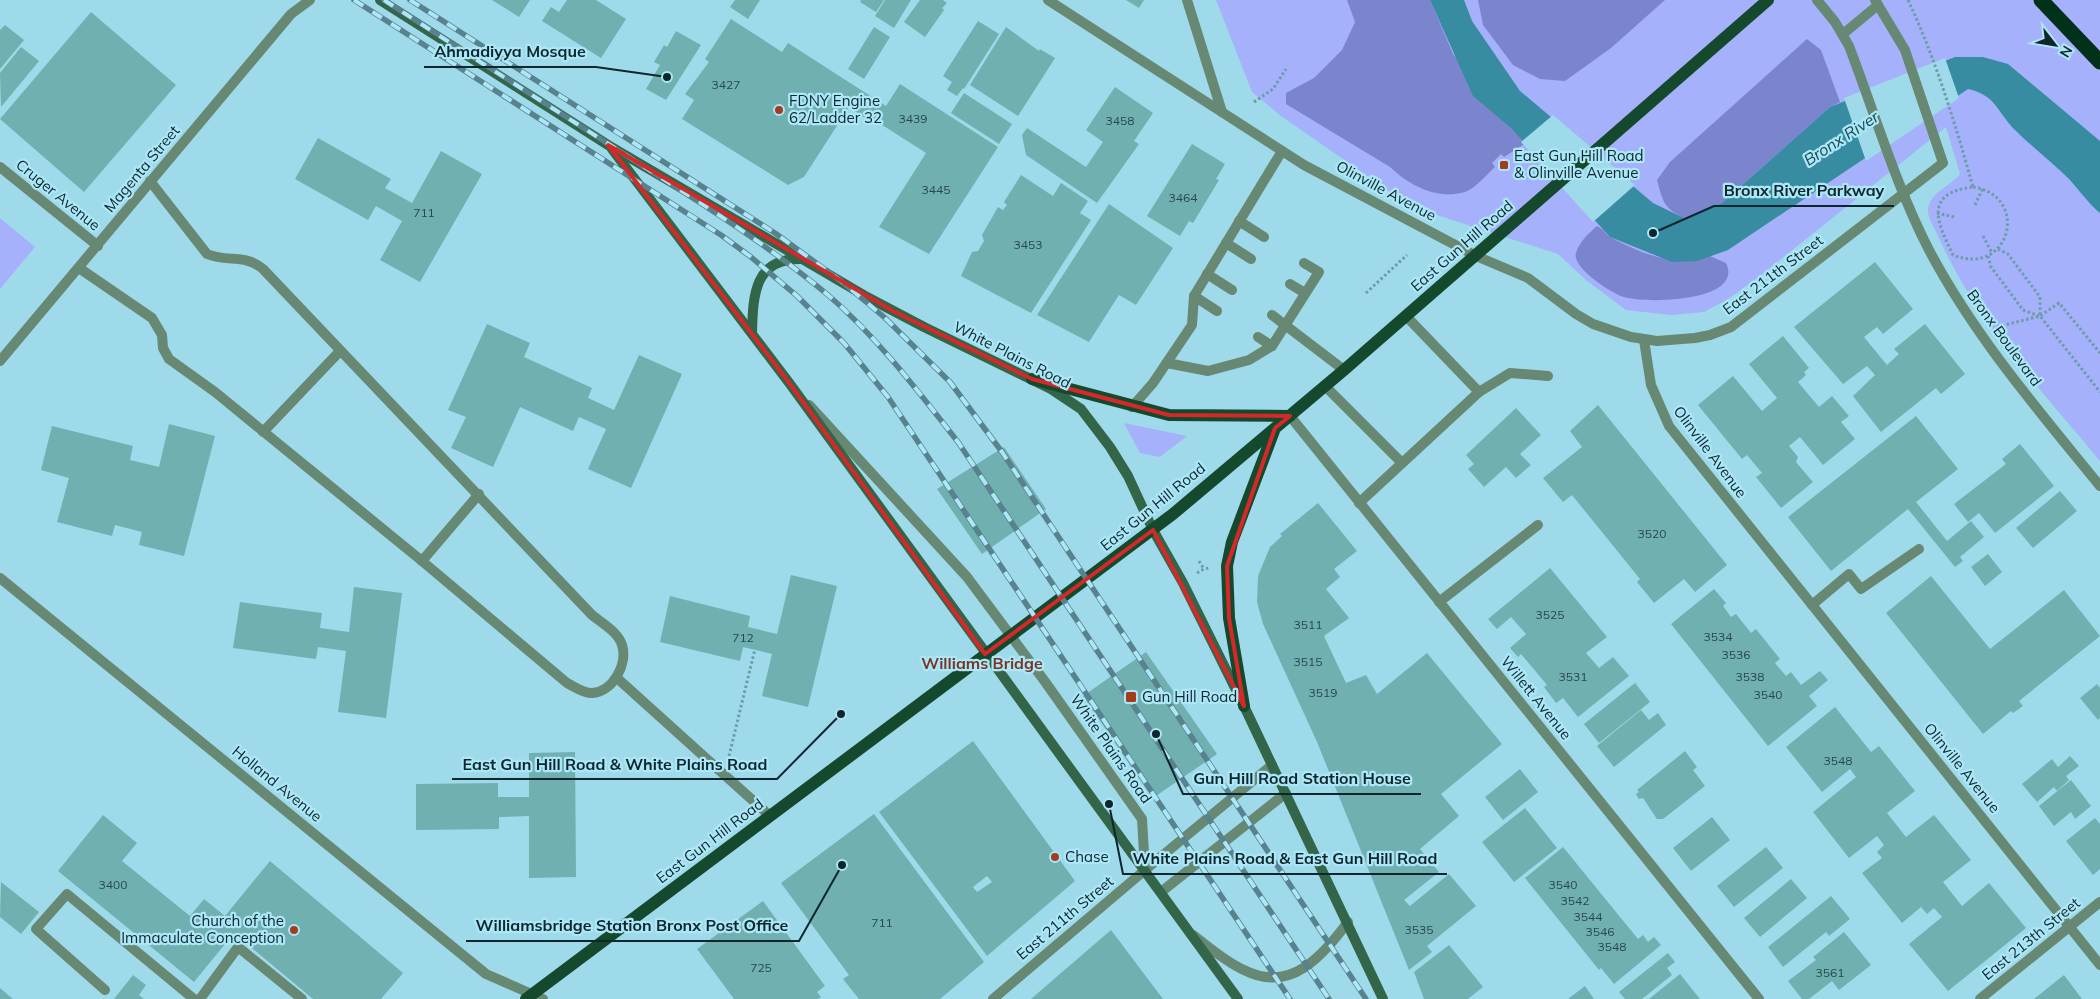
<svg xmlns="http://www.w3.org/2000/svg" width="2100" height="999" font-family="Mulish,sans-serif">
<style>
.green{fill:#a5b1fb}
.forest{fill:#7b85cd}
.water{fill:#388ca1}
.pier{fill:#9fdaeb}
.building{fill:#71b0b0;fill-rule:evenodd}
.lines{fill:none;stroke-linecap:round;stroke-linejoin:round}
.path{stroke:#6d9ca9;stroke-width:3;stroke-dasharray:2.5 2.5;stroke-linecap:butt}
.service{stroke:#678873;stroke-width:10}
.minor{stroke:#678873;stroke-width:10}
.secondary{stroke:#336548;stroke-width:10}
.primary{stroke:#15492e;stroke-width:12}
.motorway{stroke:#02311b;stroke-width:15}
.rail-casing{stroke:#58828d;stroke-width:5.5}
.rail{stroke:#ace7f8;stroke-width:4;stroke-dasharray:11;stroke-linecap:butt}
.marked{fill:none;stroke:#d62828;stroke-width:4;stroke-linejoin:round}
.poi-dot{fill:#a33c1d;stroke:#ace7f8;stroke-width:2}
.labels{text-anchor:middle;stroke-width:4.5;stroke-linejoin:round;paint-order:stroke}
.number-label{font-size:12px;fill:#27484d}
.poi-label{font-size:15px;fill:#0e262c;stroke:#ace7f8;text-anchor:start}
.street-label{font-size:15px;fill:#0e262c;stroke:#ace7f8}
.water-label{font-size:16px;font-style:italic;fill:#164753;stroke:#ace7f8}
.neighbourhood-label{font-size:16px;font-weight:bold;fill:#793622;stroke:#ace7f8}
.leader{fill:none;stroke:#0e262c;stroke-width:2}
.callout-dot{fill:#0e262c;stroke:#ace7f8;stroke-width:2}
.callout-label{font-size:16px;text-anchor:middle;font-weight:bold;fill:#0e262c;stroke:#ace7f8;stroke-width:4.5;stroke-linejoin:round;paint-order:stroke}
</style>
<rect width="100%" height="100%" fill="#9fdaeb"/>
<!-- green -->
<g class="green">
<path d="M1216 0H2100V461C2041 390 1975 320 1937 234 1934 227 1927 217 1928 209 1930 192 1950 187 1960 174L1946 127 1760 276 1728 299 1704 312 1671 315 1626 310 1587 281 1558 254 1412 207 1281 116 1252 92Z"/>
<polygon points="0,218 35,247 0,289"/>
<polygon points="1124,423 1187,436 1160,457 1140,453"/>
</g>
<!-- forest -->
<g class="forest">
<path d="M1347 0H1430L1453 54 1526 143 1504 157 1501 154 1492 163 1495 167C1487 174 1475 189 1465 192 1437 200 1410 186 1390 167L1286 104V93L1314 78 1342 50 1355 22Z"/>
<polygon points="1478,0 1665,0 1611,48 1565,81 1540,79 1513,65 1483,25"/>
<path d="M1807 39 1821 50 1840 102 1830 107 1722 203 1684 218C1663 208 1663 201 1657 180L1670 162Z"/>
<path d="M1597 226C1604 229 1606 235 1612 238 1642 254 1677 268 1710 256L1726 263C1745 302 1646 304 1624 297 1612 294 1571 267 1576 253 1579 242 1589 233 1597 226Z"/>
</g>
<!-- water -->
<path class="water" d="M1430 0H1464L1472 21 1520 91 1653 203 1684 218 1722 203 1830 107 1955 57H1983L2008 64 2100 141V213C2088 203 2080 191 2069 179 2052 162 2032 147 2015 130 1997 112 1996 95 1968 89L1728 250 1697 261 1672 262 1610 237 1511 128 1473 96Z"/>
<!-- pier -->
<g class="pier">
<polygon points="1945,58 1959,98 1866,161 1844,98"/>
<polygon points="1553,115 1635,185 1593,222 1521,142"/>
</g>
<!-- building -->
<g class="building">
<polygon points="492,0 530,0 519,17"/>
<polygon points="567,0 596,0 626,19 601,58 542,21 551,7 559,12"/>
<polygon points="735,0 760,0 748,19 730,7"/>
<polygon points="861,0 884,0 876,12 860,2"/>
<polygon points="885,0 911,0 894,28 875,16"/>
<polygon points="920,0 943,0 947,3 942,8 944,10 925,37 904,22"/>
<polygon points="1126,0 1144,0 1139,8"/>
<polygon points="91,12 176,85 84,192 0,119"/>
<polygon points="731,19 782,52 788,43 886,106 900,84 998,147 929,254 879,227 926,153 876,121 874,124 849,107 804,177 788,185 682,119 694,100 685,94 709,62 705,59"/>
<polygon points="978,21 999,34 964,89 963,88 957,96 947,90 952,82 943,76"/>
<polygon points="5,25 24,40 0,69 0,30"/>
<polygon points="874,27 890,37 864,79 848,69"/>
<polygon points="1006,27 1039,51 1040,49 1055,58 1018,116 970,85"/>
<polygon points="676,31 701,45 666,100 646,89 660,65 654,62 664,45 667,47"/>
<polygon points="21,47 39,61 1,107 0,73"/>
<polygon points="1115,87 1153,113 1134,141 1139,144 1097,203 1026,155 1022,135 1027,128 1086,167 1103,142 1086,130"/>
<polygon points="964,93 1012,124 999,144 951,113"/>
<polygon points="318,138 391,179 385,188 412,203 441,151 482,174 420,282 380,260 402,221 376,206 368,220 295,179"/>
<polygon points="1192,144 1225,164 1216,179 1219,180 1193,223 1189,221 1180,236 1147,216"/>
<polygon points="1021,175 1053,196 1061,183 1088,201 1080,213 1091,220 1031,313 961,276 972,252 978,251 984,241 982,235 998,207 1003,210 1007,205 1004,202"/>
<polygon points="1109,204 1173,248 1136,305 1119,295 1089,342 1037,315"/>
<polygon points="1875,262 1913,309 1883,334 1877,327 1864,337 1887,365 1899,354 1894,349 1925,324 1965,374 1941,394 1936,388 1881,432 1853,396 1875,375 1867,366 1843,384 1794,327"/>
<polygon points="487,324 530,343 524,357 592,388 588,398 614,410 639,355 682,374 631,488 588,469 606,429 579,417 573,431 520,407 493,467 451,448 466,417 448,410"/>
<polygon points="1783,336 1809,368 1804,372 1806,375 1798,382 1819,407 1832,396 1849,416 1841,422 1855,439 1823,465 1800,437 1789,446 1798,457 1796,462 1813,482 1781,508 1756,477 1762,473 1747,455 1742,459 1698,405 1733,376 1762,411 1777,398 1749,364"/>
<polygon points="1598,405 1727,565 1695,592 1684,579 1654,603 1637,582 1640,579 1572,495 1563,502 1543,478 1582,447 1570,431"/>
<polygon points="1516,408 1541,435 1520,454 1531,465 1516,478 1506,467 1484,487 1468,469 1474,464 1466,455"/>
<polygon points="1916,416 1958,469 1916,502 1947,541 1971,521 1984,537 1960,557 1963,561 1955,567 1908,509 1831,571 1788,517"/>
<polygon points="169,424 215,436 184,556 139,545 142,532 115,525 112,536 57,522 69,478 41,470 52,426 133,446 130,460 159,467"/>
<polygon points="2020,444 2054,486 1995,533 1979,513 1968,522 1954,504 2006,464 2002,459"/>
<polygon points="1004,447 1046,509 982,554 937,489"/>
<polygon points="2060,491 2077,511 2033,548 2016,528"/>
<polygon points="1318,503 1357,551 1334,569 1340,577 1326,589 1349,618 1324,636 1346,683 1366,675 1377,694 1427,653 1502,744 1441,794 1459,816 1420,849 1439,872 1404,900 1410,906 1449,874 1476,906 1427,946 1432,952 1409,970 1317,742 1263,624 1257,602 1258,576 1270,547 1282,536 1280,534"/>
<polygon points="1988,554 2002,572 1985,586 1971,567"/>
<polygon points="1550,568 1607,637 1586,653 1599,668 1613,657 1629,676 1578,717 1563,698 1556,703 1544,687 1547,685 1521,654 1518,657 1510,648 1526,634 1511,617 1497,629 1488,619"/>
<polygon points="791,575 837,586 808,707 762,696 772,654 743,647 740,661 660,642 670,596 750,616 748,627 777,634"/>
<polygon points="1931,576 1990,649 2064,590 2100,636 2019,701 2023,706 2013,713 2011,711 1983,734 1886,613"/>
<polygon points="354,587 402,593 386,718 338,712 346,651 318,647 316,659 233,648 240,602 322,613 320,628 349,632"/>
<polygon points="1714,589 1726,603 1723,606 1731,617 1736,614 1751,633 1756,629 1780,659 1775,663 1786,676 1791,672 1801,685 1820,671 1828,680 1809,696 1817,706 1768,746 1671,624"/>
<polygon points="1146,652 1217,754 1153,798 1083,696"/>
<polygon points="1635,683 1650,702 1599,743 1584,724"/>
<polygon points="2097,684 2100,688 2100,718 2098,720 2080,698"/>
<polygon points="1835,707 1871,752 1879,746 1915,791 1887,813 1906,837 1934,815 1971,860 1943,882 1962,906 1989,883 2026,928 1948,991 1909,944 1942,917 1934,908 1927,914 1921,907 1902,923 1862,873 1882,858 1877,852 1884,845 1877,836 1849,858 1813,812 1856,777 1850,769 1822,792 1786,747"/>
<polygon points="1641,710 1649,720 1658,713 1666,725 1614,767 1597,746"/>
<path d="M973 741 1075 881 987 956 879 812ZM987 876 992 882 977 892 973 887Z"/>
<polygon points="1685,751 1697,767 1693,770 1705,786 1663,819 1657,819 1643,798 1639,799 1636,794 1639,792 1637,790"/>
<polygon points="575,752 576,877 529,878 529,816 499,817 499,829 416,830 416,784 498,783 498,797 529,797 529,753"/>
<polygon points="2070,756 2079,766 2066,776 2069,780 2057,791 2054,787 2037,802 2022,784 2052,759 2058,767"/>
<polygon points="1520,769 1538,792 1503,820 1485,797"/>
<polygon points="2071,780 2091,806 2075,819 2071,812 2054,826 2039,806"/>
<polygon points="1525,808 1557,848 1514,882 1482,842"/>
<polygon points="874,814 984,962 940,999 859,999 843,979 849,975 781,883"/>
<polygon points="103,815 137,843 122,861 190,916 204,899 225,916 270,861 403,973 381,999 313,999 234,933 194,982 58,871"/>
<polygon points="1712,817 1730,840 1691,871 1673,848"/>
<polygon points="2095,818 2100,824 2100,869 2093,875 2066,841"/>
<polygon points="1563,847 1638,939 1643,935 1648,942 1654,937 1661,945 1614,984 1601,968 1599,970 1525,878"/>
<polygon points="1766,847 1783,868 1734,907 1717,886"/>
<polygon points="1791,879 1807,898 1760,937 1744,918"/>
<polygon points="1,882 39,912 21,934 0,917"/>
<polygon points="1831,896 1850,919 1829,936 1826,932 1783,967 1768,947"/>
<polygon points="763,901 825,986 817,992 821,997 818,999 734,999 697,949"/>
<polygon points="1111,930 1163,999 1031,999 1061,973"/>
<polygon points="1844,932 1871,965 1839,990 1832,981 1809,999 1802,999 1788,981 1816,960 1813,957"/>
<polygon points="1449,945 1483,987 1468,999 1424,999 1414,972"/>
<polygon points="1668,953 1675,962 1667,968 1672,975 1642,999 1625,999 1619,992"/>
<polygon points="1680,974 1700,999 1649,999"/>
<polygon points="133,975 146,985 139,995 144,999 114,999"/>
<polygon points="2064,975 2082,999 2034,999"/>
<polygon points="1585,986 1594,999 1568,999"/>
<polygon points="0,988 13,999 0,999"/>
</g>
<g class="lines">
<!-- path -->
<g class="path">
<path d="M1908 0C1936 60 1955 123 1973 187"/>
<polyline points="1254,102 1273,89 1286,69"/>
<path d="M1973 187C2031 196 2010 278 1953 255 1938 224 1922 193 1973 187Z"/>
<polyline points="1975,205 1983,188"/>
<polyline points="1937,213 1954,217"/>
<polyline points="1983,236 1992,253"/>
<polyline points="1998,249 2008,254 2040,297 2040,316 2100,392"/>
<polyline points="1988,256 1991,267 2023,310 2039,316"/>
<polyline points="1366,293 1407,255"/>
<polyline points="1997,327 2040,316 2059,303 2100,353"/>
<polyline points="1199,561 1204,569"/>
<polyline points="1197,573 1204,569 1209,568"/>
<polyline points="729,756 755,649"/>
</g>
<!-- service -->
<g class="service">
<polyline points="1843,34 1878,5"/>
<polyline points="1239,221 1264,237"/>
<polyline points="1226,243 1251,259"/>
<path d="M79 268 152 318 162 335 163 348 169 359 215 392 422 561 567 683C575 687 583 693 592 693 613 692 628 664 622 645 618 632 602 623 592 615L263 269C244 253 228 263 207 254L150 181"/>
<polyline points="1207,274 1232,290"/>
<polyline points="1290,284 1305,293"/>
<polyline points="1194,296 1217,311"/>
<polyline points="1272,315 1344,370"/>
<polyline points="1258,337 1272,346"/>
<polyline points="1167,363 1208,371 1249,360 1272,346 1319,272 1304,263"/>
<polyline points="1325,386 1402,463"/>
<polyline points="1479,392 1510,373 1548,376"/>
<polyline points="809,405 967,577 1046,683 1142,819 1145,870"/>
<polyline points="1132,407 1153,383 1192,325 1194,296 1282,151"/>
<polyline points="263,432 340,351"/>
<polyline points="1359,503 1479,392 1406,316"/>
<polyline points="422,561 479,494"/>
<polyline points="1439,602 1538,525"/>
<polyline points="1812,605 1849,574 1861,589 1919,549"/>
<polyline points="617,678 770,816"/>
<polyline points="1145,870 1272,765"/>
<polyline points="1161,892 1286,793"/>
<path d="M1193 935C1209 947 1226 962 1244 970 1291 994 1322 956 1348 922"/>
<polyline points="105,990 36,929 67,894 194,999"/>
<polyline points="200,999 238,947 302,999"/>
</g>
<!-- minor -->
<g class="minor">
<polyline points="1048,0 1304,165 1476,256 1528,278 1576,314 1593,324 1631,337 1657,341 1695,338 1710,335 1731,327 1943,163 1905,50 1875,0"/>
<polyline points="1187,0 1222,112"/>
<path d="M1817 0 1835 22 1849 46C1875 114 1896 186 1929 250 1975 337 2039 411 2100 486"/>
<polyline points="0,167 98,246"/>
<polyline points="1644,340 1651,385 1669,426 2100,965"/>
<polyline points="0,361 291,14 310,0"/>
<polyline points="1290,416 1759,999"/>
<polyline points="0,578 486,974 543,999"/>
<polyline points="993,999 1145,870"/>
<polyline points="1980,999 2100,902"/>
</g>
<!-- secondary -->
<g class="secondary">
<polyline points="380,0 608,145 867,297 924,327 1051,389 1081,409 1110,447 1128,476 1153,530 1183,583 1244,706 1383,999"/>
<polyline points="612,149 790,384 1238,999"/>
<path d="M752 333C753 295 754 257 803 259"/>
</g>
<!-- primary -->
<g class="primary">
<polyline points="1032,379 1169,415 1290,416"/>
<polyline points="1244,706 1229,618 1227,566 1232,542 1274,431"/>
<polyline points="526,999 1173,514 1344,370 1768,0"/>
</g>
<!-- motorway -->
<polyline class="motorway" points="2041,0 2100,62"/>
<defs>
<g id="rail">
<polyline points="354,0 721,235 751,257 797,296 844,343 888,397 1290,999"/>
<path d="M384 0C466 53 549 106 632 159 699 202 767 244 828 295 877 337 918 391 958 442L1329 999"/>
<polyline points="410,0 775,233 841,281 884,317 950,382 1002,452 1366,999"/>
</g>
</defs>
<!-- rail casing -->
<use href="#rail" class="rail-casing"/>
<!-- rail -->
<use href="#rail" class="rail"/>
</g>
<!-- marked area -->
<path class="marked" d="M608 145 893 311 1032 379 1169 415 1290 416 1275 428 1227 566 1229 618 1244 706 1153 530 985 654 790 384Z"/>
<!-- markers -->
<g class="poi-dot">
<circle cx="779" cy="110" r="5"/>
<rect x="1499" y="160" width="10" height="10" rx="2.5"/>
<rect x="1125" y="691" width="12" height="12" rx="2.5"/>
<circle cx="1055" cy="857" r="5"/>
<circle cx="294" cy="930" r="5"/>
</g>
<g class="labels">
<!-- number labels -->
<g class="number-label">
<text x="726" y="89">3427</text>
<text x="913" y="123">3439</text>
<text x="1120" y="125">3458</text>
<text x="936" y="194">3445</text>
<text x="1183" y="202">3464</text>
<text x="424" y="217">711</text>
<text x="1028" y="249">3453</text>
<text x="1652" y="538">3520</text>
<text x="1550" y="619">3525</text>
<text x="1308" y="629">3511</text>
<text x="1718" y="641">3534</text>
<text x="743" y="642">712</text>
<text x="1736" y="659">3536</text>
<text x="1308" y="666">3515</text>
<text x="1573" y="681">3531</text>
<text x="1750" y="681">3538</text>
<text x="1323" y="697">3519</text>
<text x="1768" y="699">3540</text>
<text x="1838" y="765">3548</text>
<text x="113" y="889">3400</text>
<text x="1563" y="889">3540</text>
<text x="1575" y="905">3542</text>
<text x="1588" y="921">3544</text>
<text x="882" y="927">711</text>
<text x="1419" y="934">3535</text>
<text x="1600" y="936">3546</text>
<text x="1612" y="951">3548</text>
<text x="761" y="972">725</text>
<text x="1830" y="977">3561</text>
</g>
<!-- poi labels -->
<g class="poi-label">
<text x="789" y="106">FDNY Engine<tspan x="789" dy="17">62/Ladder 32</tspan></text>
<text x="1514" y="161">East Gun Hill Road<tspan x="1514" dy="17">&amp; Olinville Avenue</tspan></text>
<text x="1142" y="702">Gun Hill Road</text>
<text x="1065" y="862">Chase</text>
<text x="284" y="926" text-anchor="end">Church of the<tspan x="284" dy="17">Immaculate Conception</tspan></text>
</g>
<!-- street labels -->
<g class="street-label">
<text transform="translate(142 169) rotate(-50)" y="5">Magenta Street</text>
<text transform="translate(1386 191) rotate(28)" y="5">Olinville Avenue</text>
<text transform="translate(58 195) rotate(39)" y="5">Cruger Avenue</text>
<text transform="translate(1462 246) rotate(-41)" y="5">East Gun Hill Road</text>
<text transform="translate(1773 275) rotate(-37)" y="5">East 211th Street</text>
<text transform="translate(2004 338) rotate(54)" y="5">Bronx Boulevard</text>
<text transform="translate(1012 355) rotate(27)" y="5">White Plains Road</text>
<text transform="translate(1710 452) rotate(53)" y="5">Olinville Avenue</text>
<text transform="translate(1153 507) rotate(-39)" y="5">East Gun Hill Road</text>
<text transform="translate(1536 698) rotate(51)" y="5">Willett Avenue</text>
<text transform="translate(1111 749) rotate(55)" y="5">White Plains Road</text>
<text transform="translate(1962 768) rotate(51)" y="5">Olinville Avenue</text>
<text transform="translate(277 784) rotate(39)" y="5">Holland Avenue</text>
<text transform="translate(710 841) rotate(-37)" y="5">East Gun Hill Road</text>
<text transform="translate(1065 918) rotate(-40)" y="5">East 211th Street</text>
<text transform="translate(2031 939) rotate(-39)" y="5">East 213th Street</text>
</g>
<!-- water labels -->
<g class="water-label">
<text transform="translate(1841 138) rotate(-33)" y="6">Bronx River</text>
</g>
<!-- neighbourhood labels -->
<g class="neighbourhood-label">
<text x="982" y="669">Williams Bridge</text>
</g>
</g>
<!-- callouts -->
<path class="leader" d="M667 77L596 67H424M1653 233L1714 206H1894M841 714L777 779H452M1156 734L1183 794H1421M1109 804L1123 874H1447M842 865L799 941H466"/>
<g class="callout-dot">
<circle cx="667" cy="77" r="5"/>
<circle cx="1653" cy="233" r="5"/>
<circle cx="841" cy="714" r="5"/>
<circle cx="1156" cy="734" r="5"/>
<circle cx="1109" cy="804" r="5"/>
<circle cx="842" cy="865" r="5"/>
</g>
<g class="callout-label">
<text x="510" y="57">Ahmadiyya Mosque</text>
<text x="1804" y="196">Bronx River Parkway</text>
<text x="615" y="770">East Gun Hill Road &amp; White Plains Road</text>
<text x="1302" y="784">Gun Hill Road Station House</text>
<text x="1285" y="864">White Plains Road &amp; East Gun Hill Road</text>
<text x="632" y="931">Williamsbridge Station Bronx Post Office</text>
</g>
<!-- north arrow -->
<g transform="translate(2055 45) rotate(121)" stroke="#ace7f8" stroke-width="4" paint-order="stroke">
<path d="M0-4L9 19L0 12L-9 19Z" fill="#0e262c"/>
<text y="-8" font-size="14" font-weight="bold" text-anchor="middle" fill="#0e262c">N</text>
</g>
</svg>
